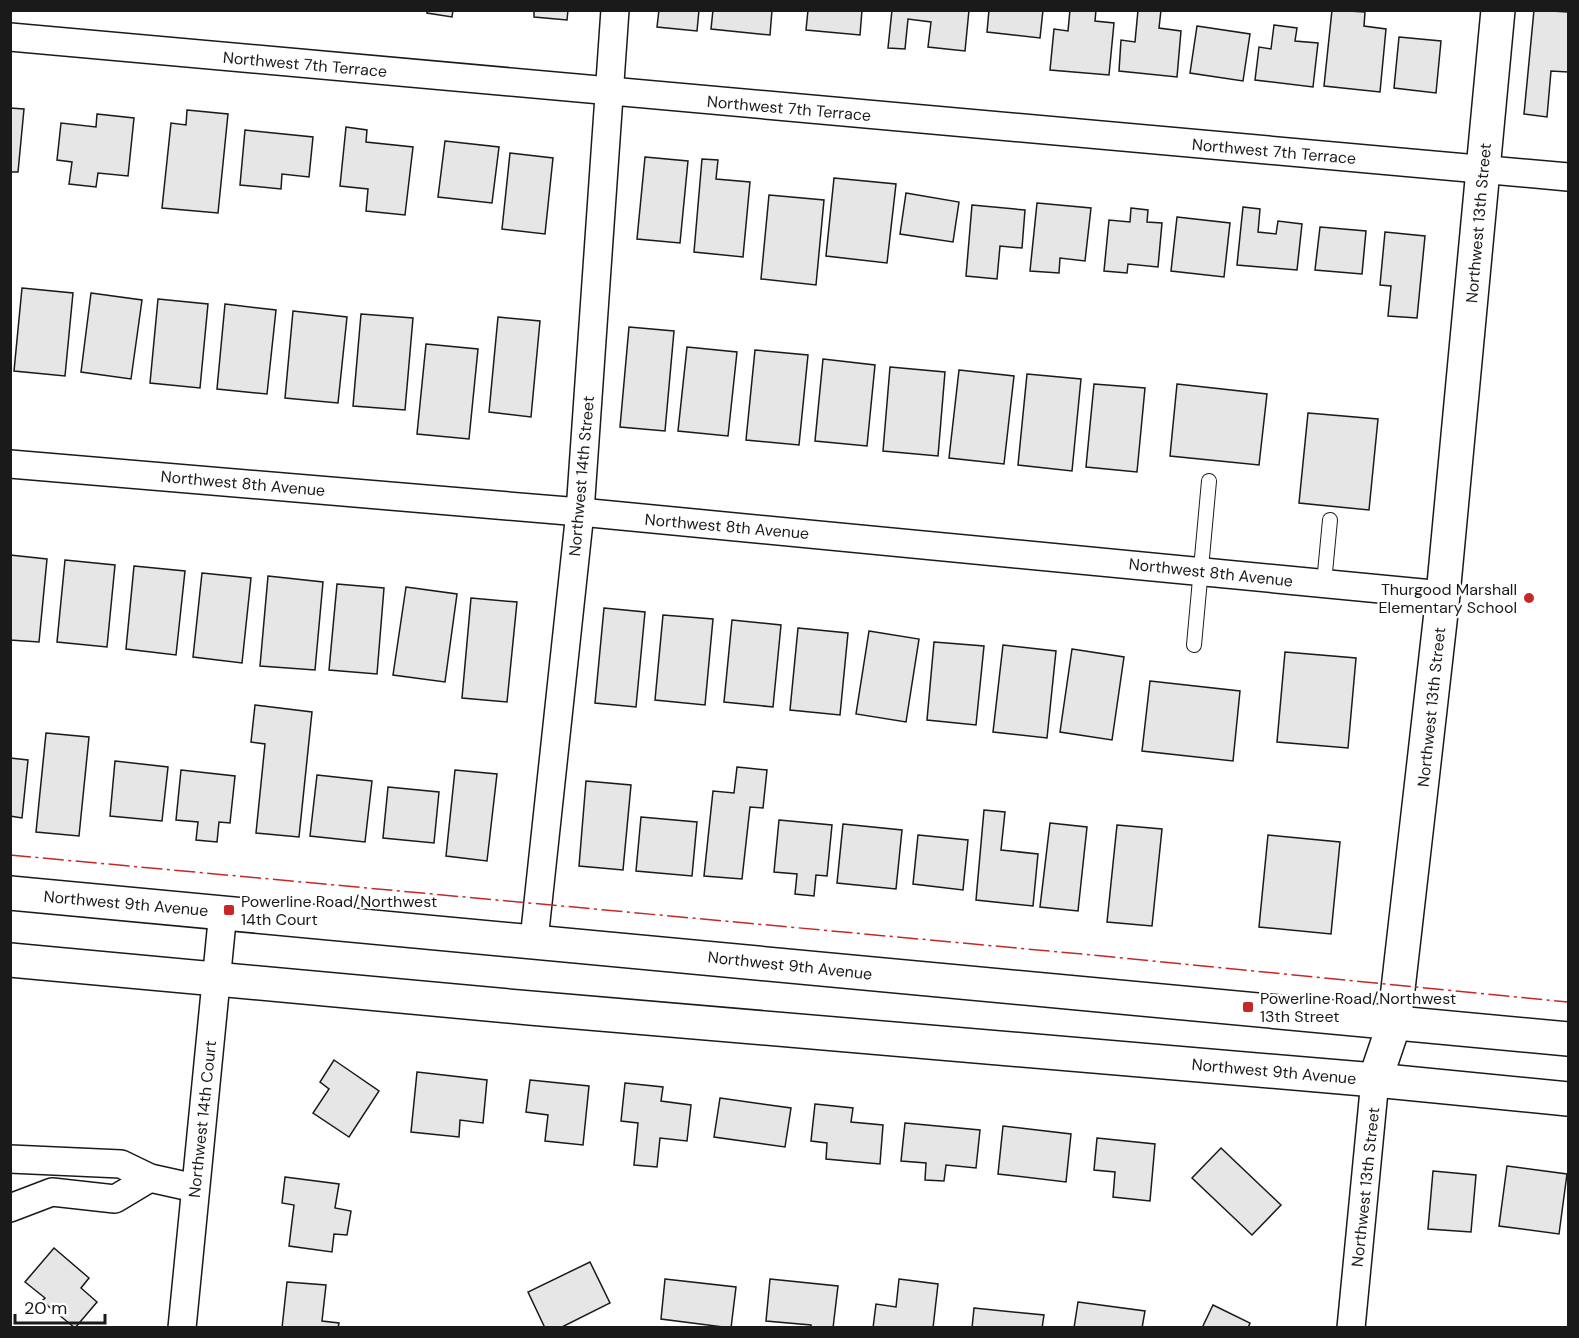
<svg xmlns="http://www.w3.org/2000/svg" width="1579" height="1338" font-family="'DM Sans',sans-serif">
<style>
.building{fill:#e6e6e6;stroke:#1a1a1a;stroke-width:1.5}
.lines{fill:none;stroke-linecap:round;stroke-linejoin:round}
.lane-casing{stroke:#1a1a1a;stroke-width:16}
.street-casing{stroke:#1a1a1a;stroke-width:30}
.secondary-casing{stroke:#1a1a1a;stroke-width:36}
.lane{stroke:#fff;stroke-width:14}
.street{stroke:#fff;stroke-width:27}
.secondary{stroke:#fff;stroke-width:33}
.power{stroke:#c62828;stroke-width:1.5;stroke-dasharray:21 4.5 3 4.5;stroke-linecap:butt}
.poi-dot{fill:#c62828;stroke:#fff;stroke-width:2}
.labels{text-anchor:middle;stroke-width:4.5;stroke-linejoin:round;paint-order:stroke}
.street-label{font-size:16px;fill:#1a1a1a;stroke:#fff}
.poi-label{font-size:16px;fill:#1a1a1a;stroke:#fff;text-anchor:start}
</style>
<rect width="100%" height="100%" fill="#fff"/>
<!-- building -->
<g class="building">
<polygon points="427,10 453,10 452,17 427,13"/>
<polygon points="534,10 568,10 567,20 534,17"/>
<polygon points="659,10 699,10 697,31 657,27"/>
<polygon points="713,10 772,10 770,35 711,29"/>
<polygon points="808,10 862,10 860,35 806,30"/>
<polygon points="892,10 969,10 965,51 928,47 931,22 908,19 905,49 888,48"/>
<polygon points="989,10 1043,10 1040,38 987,32"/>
<polygon points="1070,10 1096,10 1095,21 1114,23 1109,75 1050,70 1054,29 1068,31"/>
<polygon points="1138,10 1161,10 1159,28 1181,31 1177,77 1119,71 1121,40 1135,42"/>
<polygon points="1332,10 1365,12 1364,26 1386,29 1380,92 1324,86"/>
<polygon points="1534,10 1568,12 1568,72 1551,71 1547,117 1524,114"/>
<polygon points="1274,25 1297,28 1295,41 1318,43 1313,87 1255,80 1259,47 1271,49"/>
<polygon points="1197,26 1250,34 1243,81 1190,73"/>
<polygon points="1399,37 1441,41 1436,93 1394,88"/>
<polygon points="10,108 24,109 18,172 10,172"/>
<polygon points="187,110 228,114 218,213 162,208 171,123 186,125"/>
<polygon points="97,114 134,118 128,176 98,173 96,187 69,184 72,162 57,160 61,123 96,127"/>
<polygon points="346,127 367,130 366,142 413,147 405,215 366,211 368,189 340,186"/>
<polygon points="245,130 313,137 309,177 282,174 281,189 240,185"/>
<polygon points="445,141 499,147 492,203 438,197"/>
<polygon points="510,153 553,158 545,234 502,229"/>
<polygon points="645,157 688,161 680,243 637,239"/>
<polygon points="702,159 718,160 716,179 750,182 743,257 694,252"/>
<polygon points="834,178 896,184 887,263 826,256"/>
<polygon points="906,193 959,202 953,242 900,234"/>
<polygon points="769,195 824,200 816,285 761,279"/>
<polygon points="1037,203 1091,208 1085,261 1060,258 1059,273 1030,271"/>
<polygon points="972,205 1025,210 1022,248 1000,246 997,279 966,276"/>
<polygon points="1243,207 1260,209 1258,232 1276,234 1278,221 1302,224 1297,270 1237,265"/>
<polygon points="1131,208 1148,210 1147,222 1162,223 1158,267 1128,264 1127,273 1104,271 1109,220 1130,222"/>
<polygon points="1177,217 1230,223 1224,277 1171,271"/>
<polygon points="1320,227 1366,231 1362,274 1315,270"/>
<polygon points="1385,232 1425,236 1417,318 1388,316 1391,286 1380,285"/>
<polygon points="22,288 73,293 65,376 14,371"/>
<polygon points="91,293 142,300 131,379 81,372"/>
<polygon points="158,299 208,304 200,388 150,383"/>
<polygon points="225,304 276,310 267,394 217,389"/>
<polygon points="293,311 347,317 338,403 285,398"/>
<polygon points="361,314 413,318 405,410 353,406"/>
<polygon points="498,317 540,321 531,417 489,412"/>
<polygon points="629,327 674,331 665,431 620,427"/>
<polygon points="426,344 478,349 469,439 417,434"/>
<polygon points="687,347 737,352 728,436 678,431"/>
<polygon points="755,350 808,355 799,445 746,440"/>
<polygon points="823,359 875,365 867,446 815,441"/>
<polygon points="890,367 945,372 938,456 883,451"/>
<polygon points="959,370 1014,376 1004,464 949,458"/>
<polygon points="1027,374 1081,379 1072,471 1018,465"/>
<polygon points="1094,384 1145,388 1137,472 1086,467"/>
<polygon points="1177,384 1267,394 1259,465 1170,456"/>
<polygon points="1308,413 1378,419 1369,510 1299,503"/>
<polygon points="10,555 47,559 39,642 10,640"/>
<polygon points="65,560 115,565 107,647 57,642"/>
<polygon points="134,566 185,571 176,655 126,649"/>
<polygon points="202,573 251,578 242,663 193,657"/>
<polygon points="268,576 323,582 315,670 260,666"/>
<polygon points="337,584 384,588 377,674 329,670"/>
<polygon points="406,587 457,594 445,682 393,675"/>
<polygon points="471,598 517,602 507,702 462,698"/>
<polygon points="604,608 645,612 636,707 595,703"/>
<polygon points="663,615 713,619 705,705 655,700"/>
<polygon points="732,620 781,625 773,707 724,702"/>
<polygon points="798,628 848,633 840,715 790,710"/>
<polygon points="869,631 919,639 906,722 856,714"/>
<polygon points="934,642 984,646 976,725 927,720"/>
<polygon points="1003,645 1056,651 1047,738 993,732"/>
<polygon points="1072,649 1124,657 1112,740 1060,732"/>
<polygon points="1285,652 1356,658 1348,748 1277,742"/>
<polygon points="1150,681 1240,691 1233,761 1142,751"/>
<polygon points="255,705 312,712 299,837 256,833 265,744 251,742"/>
<polygon points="46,733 89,737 79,836 36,832"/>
<polygon points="10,758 28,760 22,818 10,816"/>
<polygon points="115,761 168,767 162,821 110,816"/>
<polygon points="737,767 767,770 763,808 750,807 742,879 704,876 713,791 734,793"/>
<polygon points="181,770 235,776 230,823 219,822 217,842 196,840 198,822 176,820"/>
<polygon points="455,770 497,774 487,861 446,856"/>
<polygon points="317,775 372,781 365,842 310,836"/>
<polygon points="586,781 631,785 623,870 579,866"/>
<polygon points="388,787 439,792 434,843 383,838"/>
<polygon points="984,810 1005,812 1001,850 1038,854 1033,906 976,900"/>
<polygon points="641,817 697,822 692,876 636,871"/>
<polygon points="779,820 832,825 827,876 816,875 814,896 795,894 797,874 774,872"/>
<polygon points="1050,823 1087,827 1078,911 1040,907"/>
<polygon points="843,824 902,830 896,889 837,883"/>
<polygon points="1117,825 1162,829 1152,926 1107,922"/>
<polygon points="918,835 968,840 963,890 913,884"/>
<polygon points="1268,835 1340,842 1331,934 1259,927"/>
<polygon points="334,1060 379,1091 349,1137 313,1113 329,1089 320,1082"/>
<polygon points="417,1072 487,1080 483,1123 460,1120 459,1137 411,1132"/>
<polygon points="530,1080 589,1086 583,1145 545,1141 548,1115 526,1112"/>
<polygon points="625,1083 663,1087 661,1101 691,1105 687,1141 660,1138 657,1167 634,1165 638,1123 621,1121"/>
<polygon points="720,1098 791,1108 785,1147 714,1137"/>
<polygon points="815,1104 853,1108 851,1122 883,1125 880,1164 826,1159 827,1143 811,1141"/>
<polygon points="905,1123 980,1130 976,1168 946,1165 944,1181 925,1180 926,1163 901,1161"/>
<polygon points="1003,1126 1071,1134 1066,1182 998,1174"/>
<polygon points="1097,1138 1155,1144 1150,1201 1113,1197 1115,1172 1094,1170"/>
<polygon points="1221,1148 1281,1205 1252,1235 1192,1178"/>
<polygon points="1507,1166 1567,1174 1559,1234 1499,1226"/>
<polygon points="1433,1171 1476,1175 1471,1232 1428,1229"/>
<polygon points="285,1177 339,1184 335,1208 351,1211 347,1235 334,1234 332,1252 289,1246 294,1205 282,1203"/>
<polygon points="54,1248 89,1278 81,1288 97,1302 75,1328 42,1301 45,1298 25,1282"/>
<polygon points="590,1262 610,1303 560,1328 545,1328 528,1292"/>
<polygon points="665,1279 736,1287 731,1328 661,1319"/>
<polygon points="770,1279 838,1286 833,1328 811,1328 811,1325 766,1321"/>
<polygon points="899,1279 938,1284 933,1328 873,1328 876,1304 896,1307"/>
<polygon points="287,1282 326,1285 322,1321 339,1323 338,1328 282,1328"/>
<polygon points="1078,1302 1145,1311 1142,1328 1074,1328"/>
<polygon points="1213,1305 1250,1323 1248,1328 1202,1328"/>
<polygon points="974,1308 1044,1315 1042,1328 972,1328"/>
</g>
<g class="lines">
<defs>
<g id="lane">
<polyline points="1324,583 1330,520"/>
<polyline points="1194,645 1209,481"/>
</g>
<g id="street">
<polyline points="10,37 1568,177"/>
<polyline points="10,464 580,512 1443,595"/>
<polyline points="534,940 580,512 615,10"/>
<polyline points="10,1159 121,1164 150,1178 195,1188"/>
<polyline points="10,1208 52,1192 115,1199 150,1178"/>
<polyline points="182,1328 223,911"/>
<polyline points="1351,1328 1375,1080"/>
</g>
<g id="secondary">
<path d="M10 893C530 938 1049 994 1568 1039"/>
<polyline points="10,960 530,1008 1375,1080 1568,1099"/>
<polyline points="1375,1080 1394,1024 1423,771 1443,595 1498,10"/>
</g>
</defs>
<!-- lane casing -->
<use href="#lane" class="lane-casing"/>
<!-- street casing -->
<use href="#street" class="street-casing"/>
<!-- secondary casing -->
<use href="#secondary" class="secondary-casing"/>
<!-- lane -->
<use href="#lane" class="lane"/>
<!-- street -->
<use href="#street" class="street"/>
<!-- secondary -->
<use href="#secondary" class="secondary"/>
<!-- power -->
<polyline class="power" points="10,855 1103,956 1568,1002"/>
</g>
<!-- markers -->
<g class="poi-dot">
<circle cx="1529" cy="598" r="6"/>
<rect x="223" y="904" width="12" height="12" rx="3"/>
<rect x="1242" y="1001" width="12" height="12" rx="3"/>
</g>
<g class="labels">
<!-- street labels -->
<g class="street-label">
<text transform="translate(305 64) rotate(5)" y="6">Northwest 7th Terrace</text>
<text transform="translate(789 108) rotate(5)" y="6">Northwest 7th Terrace</text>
<text transform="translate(1274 151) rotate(5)" y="6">Northwest 7th Terrace</text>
<text transform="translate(1478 223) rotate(-85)" y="6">Northwest 13th Street</text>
<text transform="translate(581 476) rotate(-85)" y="6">Northwest 14th Street</text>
<text transform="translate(243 483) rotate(5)" y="6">Northwest 8th Avenue</text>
<text transform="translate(727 526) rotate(5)" y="6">Northwest 8th Avenue</text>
<text transform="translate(1211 572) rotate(6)" y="6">Northwest 8th Avenue</text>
<text transform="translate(1431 707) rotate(-84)" y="6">Northwest 13th Street</text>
<text transform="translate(126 903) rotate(5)" y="6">Northwest 9th Avenue</text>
<text transform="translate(790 965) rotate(6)" y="6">Northwest 9th Avenue</text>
<text transform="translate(1274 1071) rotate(5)" y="6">Northwest 9th Avenue</text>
<text transform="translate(202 1119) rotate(-84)" y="6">Northwest 14th Court</text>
<text transform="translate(1365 1187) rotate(-84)" y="6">Northwest 13th Street</text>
</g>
<!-- poi labels -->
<g class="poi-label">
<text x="1517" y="595" text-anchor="end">Thurgood Marshall<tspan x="1517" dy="18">Elementary School</tspan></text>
<text x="241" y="907">Powerline Road/Northwest<tspan x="241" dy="18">14th Court</tspan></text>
<text x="1260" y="1004">Powerline Road/Northwest<tspan x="1260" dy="18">13th Street</tspan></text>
</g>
</g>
<!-- border -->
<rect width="1579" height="1338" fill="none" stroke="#1a1a1a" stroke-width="24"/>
<!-- scale -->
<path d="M15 1314v9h90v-9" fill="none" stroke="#1a1a1a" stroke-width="3"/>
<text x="24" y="1314" font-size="18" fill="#1a1a1a" stroke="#ffffff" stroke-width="4.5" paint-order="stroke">20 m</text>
</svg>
